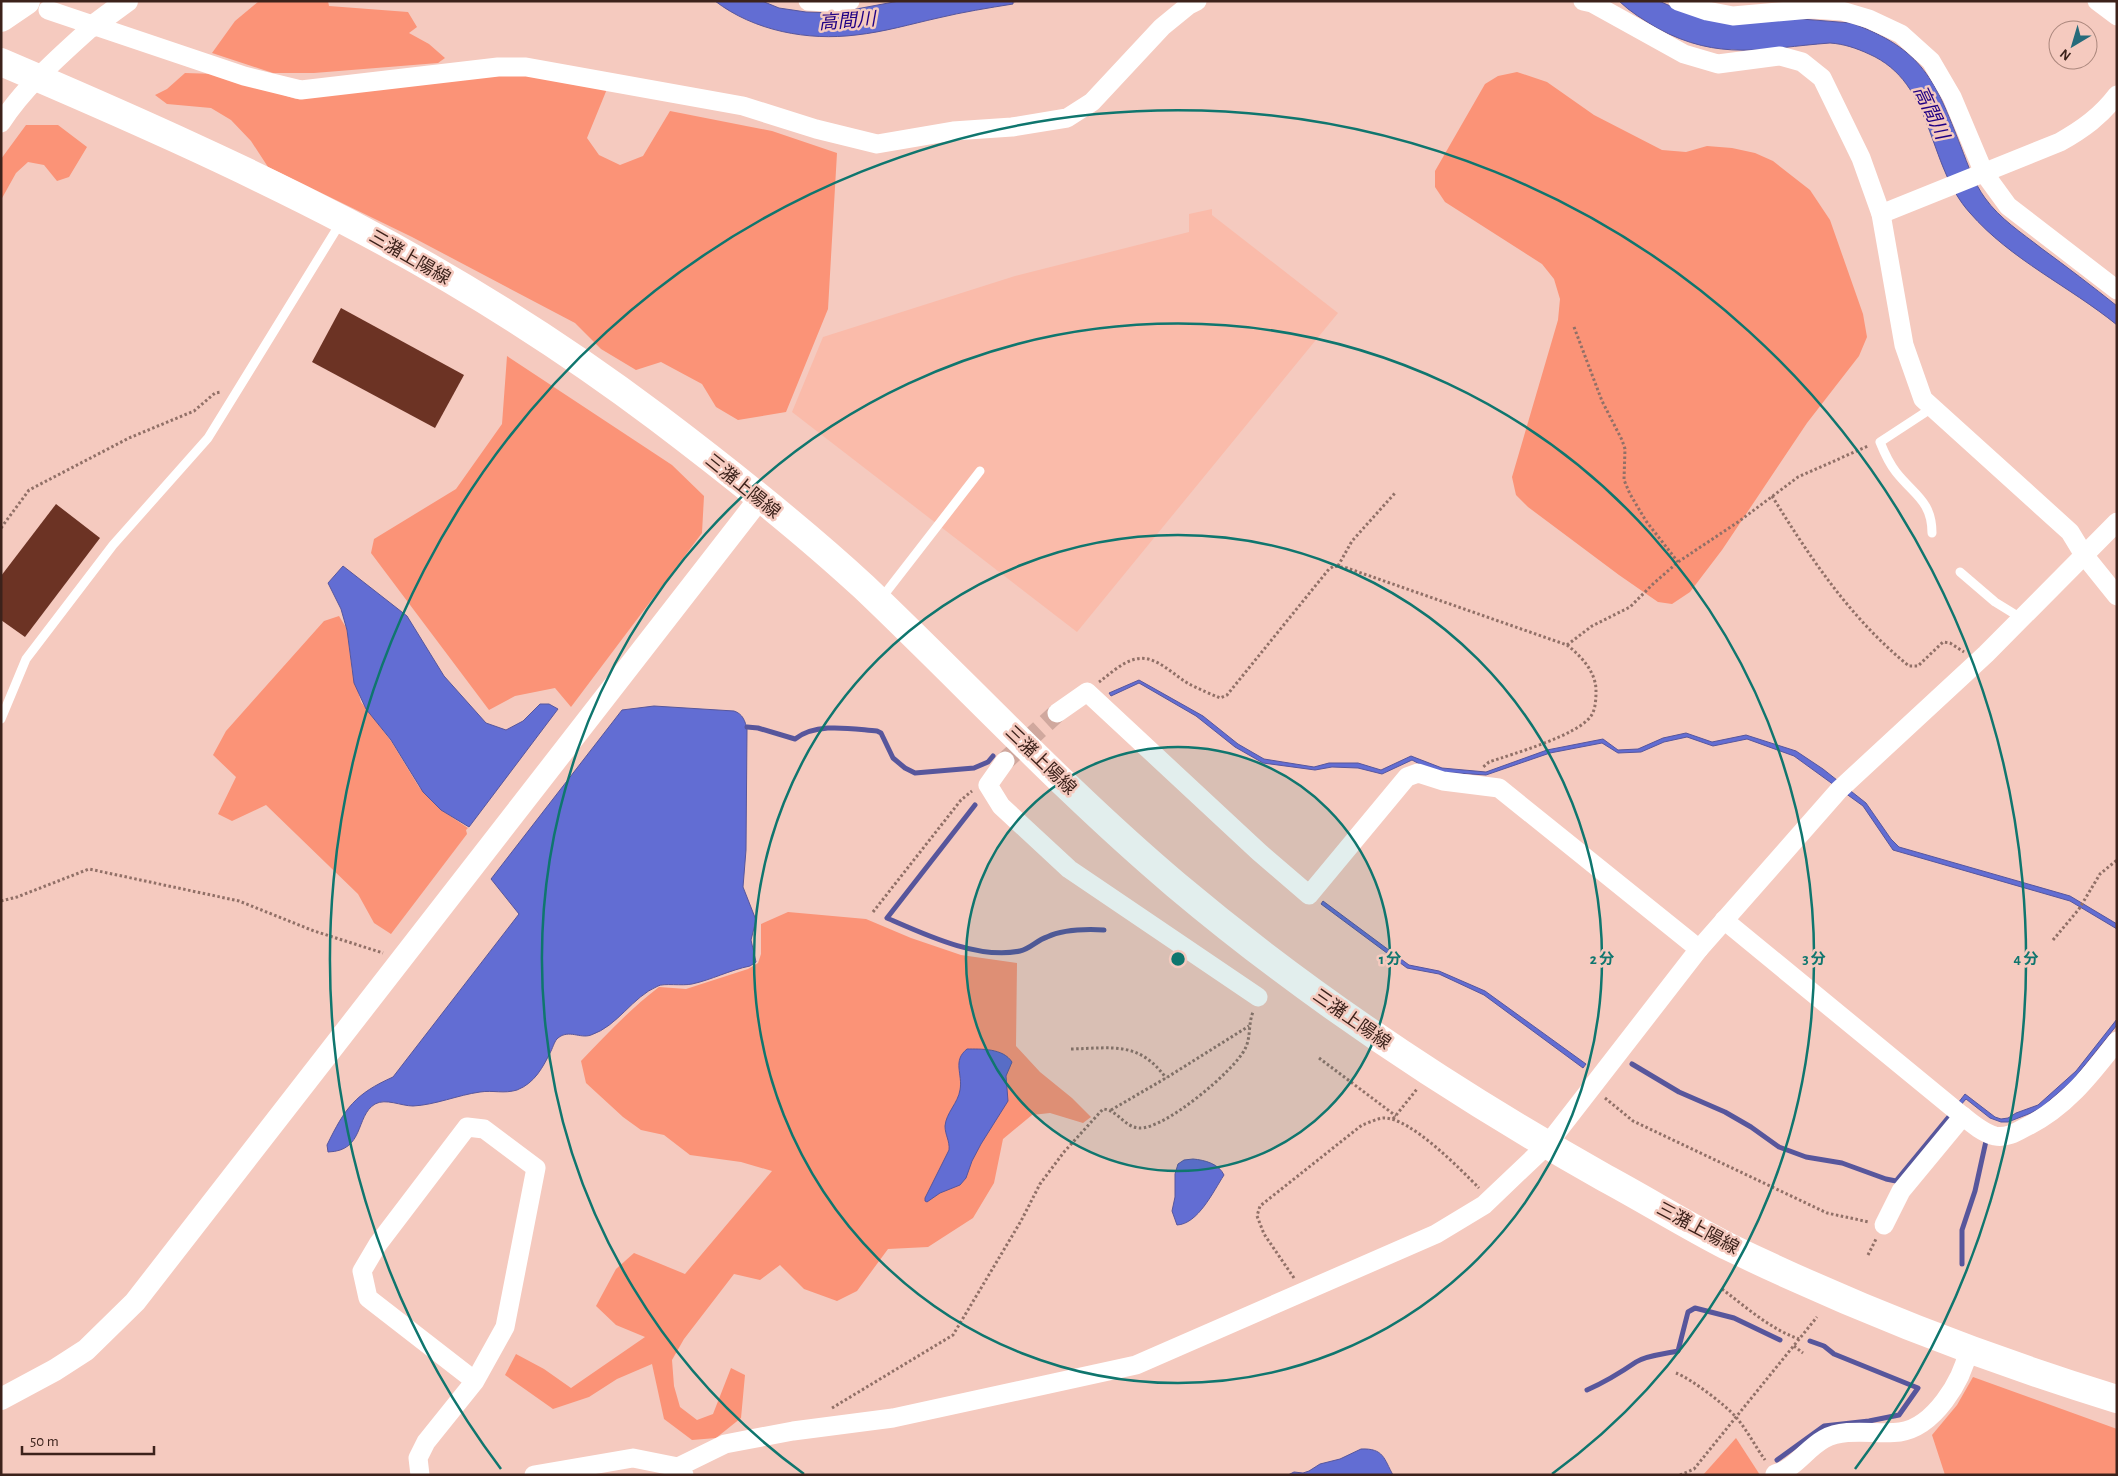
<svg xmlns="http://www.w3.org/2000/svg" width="2118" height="1476" font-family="'Alegreya Sans','Noto Sans JP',sans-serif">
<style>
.built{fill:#fabbaa}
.green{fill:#fb9377}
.water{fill:#626dd3;stroke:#57569c}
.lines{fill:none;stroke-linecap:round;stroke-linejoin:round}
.stream{stroke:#57569c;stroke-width:5}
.building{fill:#6c3324}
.minor-tunnel{stroke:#d0a89e;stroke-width:19;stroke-dasharray:19 9;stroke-linecap:butt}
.path{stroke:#917067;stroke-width:3;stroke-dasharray:2.5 2.5;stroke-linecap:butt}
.service{stroke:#fff;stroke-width:9}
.minor{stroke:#fff;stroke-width:19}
.tertiary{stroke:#fff;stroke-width:22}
.primary{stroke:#fff;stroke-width:28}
.motorway{stroke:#fff;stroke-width:28}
.ring{fill:none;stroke:#0f766e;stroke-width:2.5}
.labels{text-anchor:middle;stroke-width:5;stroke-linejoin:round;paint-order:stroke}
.street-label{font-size:18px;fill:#3c221b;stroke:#f5cabf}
.water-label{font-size:19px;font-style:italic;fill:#200084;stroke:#f5cabf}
.centre{fill:#0f766e;stroke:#f5cabf;stroke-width:2.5}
.ring-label{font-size:15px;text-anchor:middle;font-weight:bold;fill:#0f766e;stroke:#f5cabf;stroke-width:5;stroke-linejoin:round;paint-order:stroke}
</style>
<rect width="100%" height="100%" fill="#f5cabf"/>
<!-- built -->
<polygon class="built" points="1212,209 1212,215 1338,313 1077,632 792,412 823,337 1015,276 1189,232 1189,214"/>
<!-- green -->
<g class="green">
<polygon points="259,1 328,1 329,6 408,12 417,27 409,33 429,44 445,58 438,63 314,73 273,73 212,53 235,21"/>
<polygon points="1517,72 1547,82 1594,115 1662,150 1686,152 1707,146 1732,148 1755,153 1773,161 1810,190 1830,220 1863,314 1867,337 1859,356 1807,423 1722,550 1690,592 1672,604 1658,602 1619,575 1528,507 1516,495 1512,477 1558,320 1560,299 1554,279 1542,264 1445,202 1435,187 1435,171 1485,84 1498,76"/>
<polygon points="185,73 217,74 296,99 515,73 607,89 587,138 599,155 620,165 643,156 670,111 772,131 837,153 828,309 786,412 738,420 716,407 702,384 661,362 636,370 601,349 575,323 412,237 268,167 251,141 231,120 211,108 167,104 155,95 167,89"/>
<polygon points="26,125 58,125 87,147 69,177 57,181 44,165 28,162 16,173 1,200 1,159"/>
<polygon points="507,356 672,465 704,496 702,533 571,707 555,688 515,696 489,710 371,553 374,539 456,489 502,424"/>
<polygon points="339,616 347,629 352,671 361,702 391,741 419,787 440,809 468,828 466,830 467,834 391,934 374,923 358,894 266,805 232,821 218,814 236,777 213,755 226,731 324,621"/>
<path d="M788 912 866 919 911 938 961 955 1017 963 1016 1046 1040 1072 1072 1098 1091 1117 1083 1123 1050 1113 1032 1115 1003 1139 994 1183 973 1218 928 1247 888 1249 857 1291 837 1301 804 1289 780 1265 760 1280 734 1274 684 1339 672 1360 674 1386 680 1407 697 1420 713 1414 731 1368 745 1375 741 1418 716 1438 692 1440 664 1419 652 1364 617 1379 589 1397 553 1409 505 1375 516 1354 544 1369 571 1388 645 1337 616 1325 596 1306 616 1269 634 1253 685 1274 772 1171 741 1162 690 1155 664 1135 641 1130 623 1117 586 1083 581 1061C606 1035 630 1009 659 987L686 989 748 969 758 963 761 954V924Z"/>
<polygon points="1973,1377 2117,1429 2117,1475 1945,1475 1932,1435 1957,1405"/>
<polygon points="1736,1438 1760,1475 1703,1475"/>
</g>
<!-- water -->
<g class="water">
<path d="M715 1H762L779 8 806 12 835 13 899 1H1019L1013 2V4C988 8 963 12 938 18 911 24 884 32 856 35 808 41 754 31 715 1Z"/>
<path d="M1619 1H1659L1677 9 1851 23C1923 49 1935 80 1961 147 1968 165 1974 183 1985 198 2000 219 2022 233 2041 248 2067 267 2092 286 2117 306V325C2069 286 2011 260 1970 213 1926 164 1935 83 1869 54 1856 48 1844 44 1830 43 1763 48 1720 62 1657 28 1644 20 1630 12 1619 1Z"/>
<polygon points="343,566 407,616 444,676 486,723 506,730 523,721 540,704 549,704 558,709 469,827 441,810 423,792 391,740 366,709 354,683 347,630 341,609 328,583"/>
<polygon points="1139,680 1203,716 1238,744 1264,759 1314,767 1329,763 1358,763 1381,770 1411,756 1442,768 1486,772 1547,750 1603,739 1618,750 1638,749 1663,738 1686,733 1712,742 1746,735 1796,751 1823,769 1866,803 1891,839 1899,847 2070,896 2117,924 2117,929 2070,901 1893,850 1863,806 1794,756 1747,739 1713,746 1687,737 1664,742 1641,752 1618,753 1602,743 1550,753 1486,775 1442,772 1427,768 1412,760 1382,774 1358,768 1332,767 1315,770 1263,763 1235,747 1196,716 1139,683 1111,696 1109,693"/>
<path d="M654 706 734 711C743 714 745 721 747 729L746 850 743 887 756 920 751 940 756 962 750 966C730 970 711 980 692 984 683 986 663 983 658 986 632 997 618 1026 591 1035 580 1039 569 1029 558 1038 555 1040 553 1047 551 1051 543 1067 535 1083 517 1090 504 1094 493 1090 480 1092 458 1095 435 1105 413 1106 401 1106 386 1098 375 1104 355 1116 365 1151 328 1152L327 1145C345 1108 355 1094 393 1077L519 914 491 879 622 710Z"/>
<polygon points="1323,901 1409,965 1439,971 1485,991 1586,1064 1583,1068 1484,995 1439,974 1407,968 1321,904"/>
<polygon points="2117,1019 2117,1025 2072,1081 2042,1107 2031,1113 2008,1122 2001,1122 1990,1118 1966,1099 1954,1113 1951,1112 1965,1094 1995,1117 2001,1119 2008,1118 2016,1113 2038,1105 2076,1071"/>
<path d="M967 1049C981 1049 1003 1048 1012 1062L1006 1076 1008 1101 981 1144 972 1161 966 1178 960 1185 940 1193 927 1202 925 1201V1198L949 1150C950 1141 945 1135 945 1126 946 1113 958 1103 960 1090 963 1074 952 1061 967 1049Z"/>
<path d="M1193 1159C1205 1160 1219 1164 1224 1175 1213 1192 1198 1224 1177 1225L1172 1211 1175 1197V1174L1178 1164 1184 1160Z"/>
<path d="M1361 1449C1384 1448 1384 1459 1393 1475H1288L1294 1472 1303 1473 1309 1471 1320 1464 1340 1459Z"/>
</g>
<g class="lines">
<!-- stream -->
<g class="stream">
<path d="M747 727 758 728 795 739C817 722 851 729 877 731L881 733 893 758 905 768 915 773 974 768 988 762 993 756"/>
<path d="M975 805 887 918C924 934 978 960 1020 951 1030 949 1037 940 1047 937 1064 929 1086 929 1104 930"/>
<polyline points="1632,1064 1679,1092 1725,1112 1751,1127 1779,1147 1806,1157 1842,1163 1886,1179 1896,1181 1952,1113"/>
<polyline points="1962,1264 1962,1230 1975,1191 1986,1141"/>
<path d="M1587 1390C1605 1382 1620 1373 1636 1362 1647 1355 1665 1354 1678 1351L1688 1312 1695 1308 1734 1318 1780 1340"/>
<polyline points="1777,1460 1824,1426 1869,1421 1899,1415 1918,1388 1834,1354 1824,1346 1810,1341"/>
</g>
</g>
<!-- building -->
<g class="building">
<polygon points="341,308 464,375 435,428 312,362"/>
<polygon points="56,504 100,538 25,637 1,620 1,576"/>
</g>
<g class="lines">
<!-- minor-tunnel -->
<polyline class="minor-tunnel" points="1005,761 1057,713"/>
<!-- path -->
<g class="path">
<polyline points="1574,327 1602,401 1622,440 1625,449 1624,480 1630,494 1646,521 1678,562"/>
<path d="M1772 496C1811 559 1851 619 1909 666H1918L1943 642 1950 643 1964 652"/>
<polyline points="1,528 29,490 129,438 194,411 215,393 221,392"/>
<polyline points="1338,566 1352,541 1395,493"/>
<polyline points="1567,645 1592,626 1630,607 1653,584 1678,562 1738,522 1798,477 1868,446"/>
<path d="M1099 682C1110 674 1122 662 1136 659 1156 654 1175 677 1191 685 1201 690 1211 694 1220 698L1227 695 1329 569 1334 566 1347 568 1567 645C1581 656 1595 671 1596 689 1596 697 1596 709 1591 716 1577 736 1512 754 1489 762L1482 768"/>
<polyline points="1,901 17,897 89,869 239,901 314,931 383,953"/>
<polyline points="873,912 961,800 972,791"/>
<polyline points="2053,940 2079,909 2100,874 2117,860"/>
<path d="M1071 1049C1113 1048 1139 1041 1166 1078"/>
<polyline points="1319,1058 1396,1116"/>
<polyline points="1605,1098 1633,1121 1827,1213 1869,1222"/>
<polyline points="1111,1110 1166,1078 1249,1026"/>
<polyline points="1393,1119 1417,1089"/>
<polyline points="1868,1255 1876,1239"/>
<path d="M1294 1278 1264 1234 1257 1216 1260 1206 1362 1125C1369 1123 1377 1118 1384 1118 1411 1118 1460 1169 1479 1188"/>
<path d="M1722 1289C1746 1307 1770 1329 1799 1339"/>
<polyline points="1794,1346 1803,1353"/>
<path d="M1676 1373C1693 1380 1724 1404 1736 1417 1747 1430 1755 1446 1765 1460"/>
<path d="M832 1408 953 1335 1021 1221 1040 1184 1064 1152 1103 1109C1118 1110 1124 1127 1139 1128 1164 1130 1234 1071 1245 1049 1251 1038 1248 1024 1253 1012"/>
<polyline points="1680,1475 1694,1469 1817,1317"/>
</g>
<!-- service -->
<g class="service">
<path d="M1932 408 1880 442C1884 452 1889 463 1896 472 1914 495 1932 501 1932 533"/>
<polyline points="1960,572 1995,602 2021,618"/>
<polyline points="880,600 980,471"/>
<polyline points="1,719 26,659 113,545 208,438 341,222"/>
</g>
<!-- minor -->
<g class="minor">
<polyline points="808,1 844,3 850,1"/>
<polyline points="1583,1 1592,3 1684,54 1718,64 1780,56 1802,62 1822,78 1861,158 1881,214 1904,345 1923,399 2070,532 2084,555 2117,596"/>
<polyline points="1678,1 1707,11 1733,16 1811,9 1842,11 1869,19 1901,34 1931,61 1952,97 1984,173 2008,206 2117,290"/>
<polyline points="2097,1 2117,16"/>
<polyline points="48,10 244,76 301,90 498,67 526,67 743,106 816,129 877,144 953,131 1012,127 1067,118 1092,102 1162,27 1189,5 1197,1"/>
<path d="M1 123C24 87 61 55 93 26"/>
<path d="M1881 214 2060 142C2083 129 2101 116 2117 95"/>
<polyline points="1057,713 1087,692 1259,852 1309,895 1407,777 1418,773 1443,781 1499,788 1699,949"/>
<polyline points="1005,761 988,785 1001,806 1069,869 1258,997"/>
<path d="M1724 920 1959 1113C1969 1121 1982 1133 1995 1136 2006 1138 2015 1133 2024 1128 2064 1109 2090 1076 2117 1041"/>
<polyline points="1884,1225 1901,1191 1963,1116"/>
<polyline points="678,1467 725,1444 793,1431 893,1418 1136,1365 1436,1234 1484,1205 1547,1145 1699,949 1839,790 1986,654 2117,522"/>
<path d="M1775 1474C1796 1468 1806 1449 1824 1439 1846 1427 1876 1435 1900 1432 1934 1427 1962 1381 1968 1351"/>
<polyline points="420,1475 418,1458 426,1442 475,1381 505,1327 536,1168 484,1129 467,1127 378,1244 362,1271 368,1298 475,1381"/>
<polyline points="534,1475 633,1458 678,1467 684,1475"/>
</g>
<!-- tertiary -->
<g class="tertiary">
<polyline points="93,26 127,1"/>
<polyline points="1,1399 55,1370 86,1350 135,1302 760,498"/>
</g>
<!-- primary -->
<path class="primary" d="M1 62C118 112 234 163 347 222 454 278 561 345 658 418 728 471 799 527 864 587 968 686 1066 792 1176 885 1309 997 1454 1093 1605 1178 1646 1200 1686 1225 1727 1246 1853 1307 1983 1358 2117 1399"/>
<!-- motorway -->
<polyline class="motorway" points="1,18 26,1"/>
</g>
<!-- distance rings -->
<circle cx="1178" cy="959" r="212" fill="#0f766e" fill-opacity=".12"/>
<g class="ring">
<circle cx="1178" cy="959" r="212"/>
<circle cx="1178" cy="959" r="424"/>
<path d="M804 1474A636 636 0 1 1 1552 1474"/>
<path d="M501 1469A848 848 0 1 1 1855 1469"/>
</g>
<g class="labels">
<!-- street labels -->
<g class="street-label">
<text transform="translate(410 257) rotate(30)" y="6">三潴上陽線</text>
<text transform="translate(743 486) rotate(39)" y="6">三潴上陽線</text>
<text transform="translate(1041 760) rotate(44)" y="6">三潴上陽線</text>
<text transform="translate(1352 1019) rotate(35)" y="6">三潴上陽線</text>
<text transform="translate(1698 1228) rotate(28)" y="6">三潴上陽線</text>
</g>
<!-- water labels -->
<g class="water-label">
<text transform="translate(847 20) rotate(-4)" y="7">高間川</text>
<text transform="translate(1932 112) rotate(65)" y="7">高間川</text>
</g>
</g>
<circle cx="1178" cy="959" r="8" class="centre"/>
<g class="ring-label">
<text x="1390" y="964">1 分</text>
<text x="1602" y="964">2 分</text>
<text x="1814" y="964">3 分</text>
<text x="2026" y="964">4 分</text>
</g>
<!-- border -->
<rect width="2118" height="1476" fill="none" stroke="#3c221b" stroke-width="5"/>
<!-- north arrow -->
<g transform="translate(2073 45) rotate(218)"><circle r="24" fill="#f5cabf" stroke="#ab877d"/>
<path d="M0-4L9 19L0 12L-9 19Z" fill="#266b7b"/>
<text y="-8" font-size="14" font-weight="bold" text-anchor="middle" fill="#3c221b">N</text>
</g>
<!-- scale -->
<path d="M22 1446v8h132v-8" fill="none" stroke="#3c221b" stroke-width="2.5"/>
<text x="30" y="1446" font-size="15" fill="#3c221b" stroke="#f5cabf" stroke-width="4" paint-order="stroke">50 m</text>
</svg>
